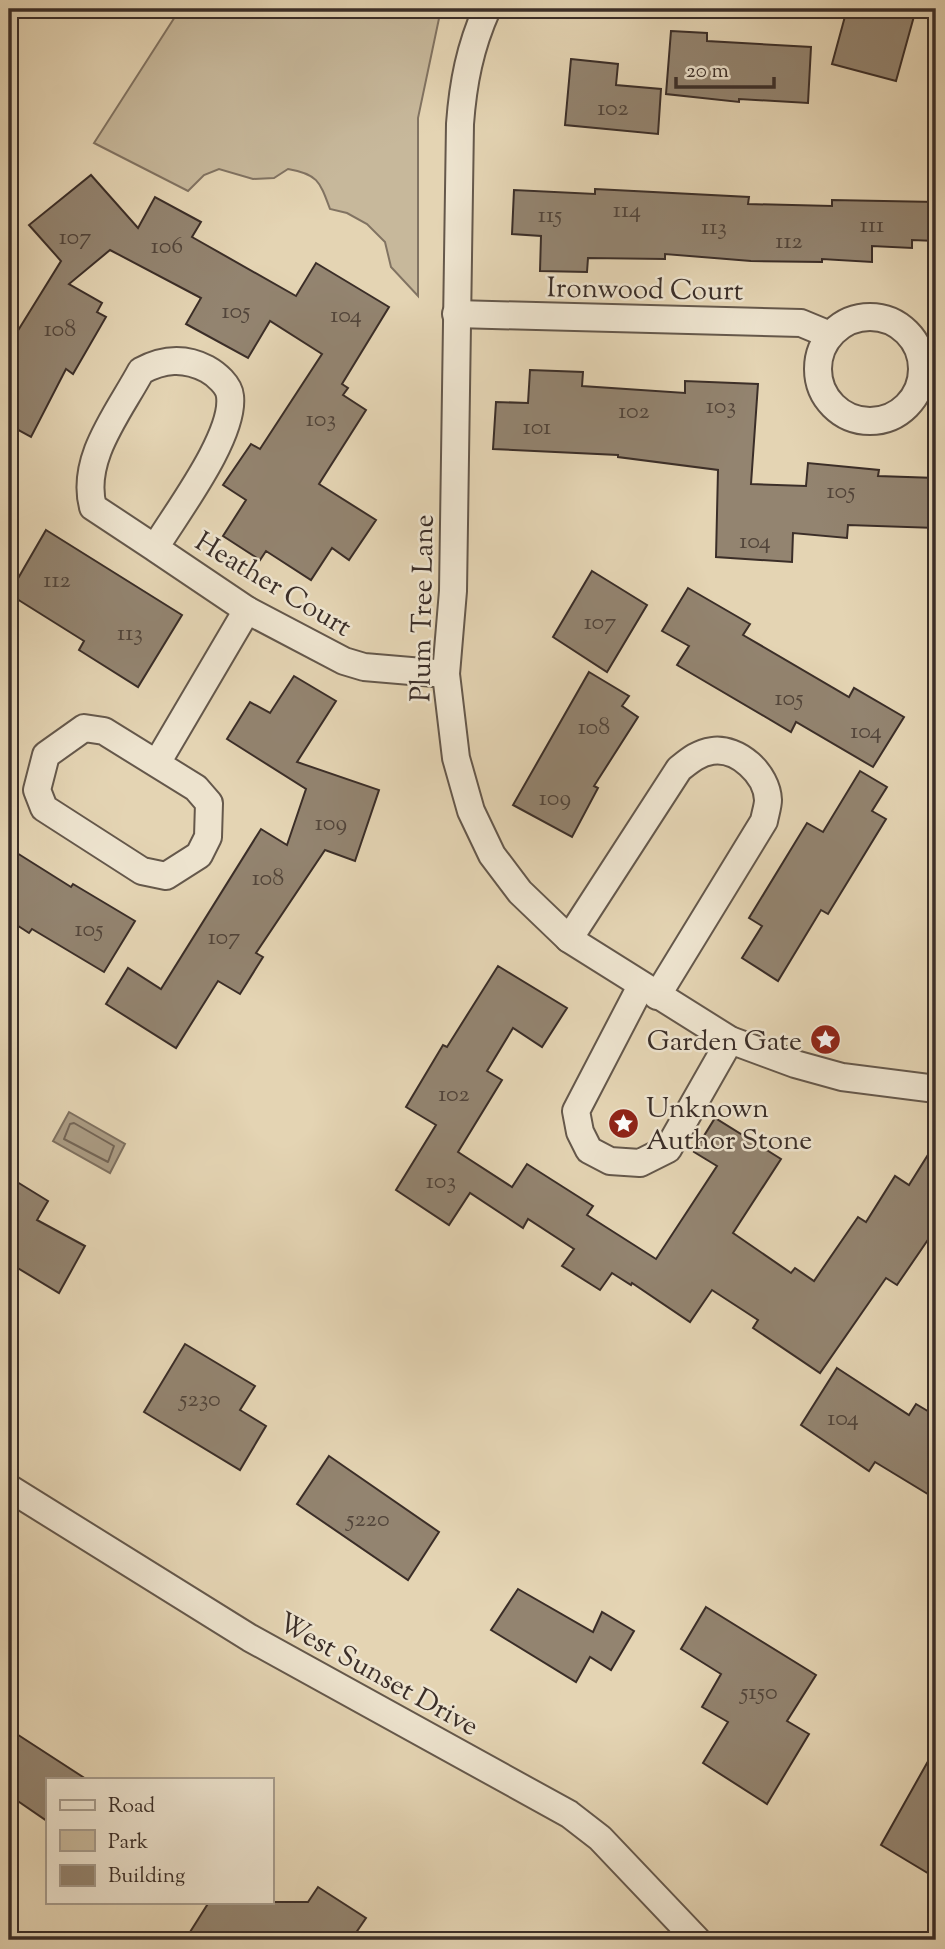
<svg xmlns="http://www.w3.org/2000/svg" width="945" height="1949" font-family="'Sorts Mill Goudy',serif">
<style>
.green{fill:#c7b89b;stroke:#817362;stroke-width:2}
.water{fill:#ab9c84;stroke:#7e705f;stroke-width:2}
.lines{fill:none;stroke-linecap:round;stroke-linejoin:round}
.shore{stroke:#736556;stroke-width:2}
.building{fill:#938470;stroke:#3b2e28;stroke-width:2}
.street-casing{stroke:#65584b;stroke-width:30}
.street{stroke:#ede3ce;stroke-width:26}
.labels{text-anchor:middle;stroke-width:5;stroke-linejoin:round;paint-order:stroke}
.number-label{font-size:24px;fill:#51443a}
.street-label{font-size:28px;fill:#3b2e28;stroke:#ede3ce}
.poi-label{font-size:28px;fill:#3b2e28;stroke:#ede3ce;text-anchor:end}
</style>
<rect width="100%" height="100%" fill="#e4d4b3"/>
<filter id="stains"><feTurbulence type="fractalNoise" baseFrequency=".00286" numOctaves="4"/><feColorMatrix values="0 0 0 0 .2 0 0 0 0 .09 0 0 0 0 .02 0 0 0 .5 -.17"/></filter>
<radialGradient id="worn" r=".72"><stop offset=".6" stop-color="#630" stop-opacity="0"/><stop offset="1" stop-color="#630" stop-opacity=".3"/></radialGradient>
<!-- green -->
<path class="green" d="M180 9H441L418 118V296L391 267 385 242 367 224 347 213 330 209C320 182 318 174 288 169L274 178 253 179 219 169 204 175 188 191 94 143Z"/>
<!-- water -->
<polygon class="water" points="69,1112 125,1144 110,1173 53,1141"/>
<g class="lines">
<!-- shore -->
<polygon class="shore" points="74,1123 114,1146 108,1162 64,1139 70,1124"/>
</g>
<!-- building -->
<g class="building">
<polygon points="847,9 916,9 896,81 832,64"/>
<polygon points="671,31 707,33 707,41 811,47 808,103 739,99 739,102 666,94"/>
<polygon points="571,59 618,64 616,85 661,89 658,134 565,125"/>
<polygon points="91,175 138,228 155,197 201,222 192,237 296,296 316,263 389,307 342,384 348,388 343,395 366,410 319,484 376,520 349,560 332,548 311,580 266,551 260,560 223,536 246,500 223,485 251,444 260,449 322,354 270,321 248,358 186,324 201,298 110,250 69,284 102,303 97,312 106,317 73,374 66,369 31,437 9,425 9,345 61,261 29,225"/>
<polygon points="595,189 749,197 748,204 832,206 832,200 936,202 936,241 912,240 912,248 872,246 872,262 822,259 822,262 751,261 665,254 665,259 588,258 587,272 540,271 541,236 512,234 514,190 595,194"/>
<polygon points="530,370 583,372 582,386 685,393 685,381 758,384 751,484 806,486 808,463 879,470 878,476 936,478 936,528 848,525 847,538 793,533 792,562 716,557 718,470 618,457 618,455 493,449 496,402 528,403"/>
<polygon points="46,530 182,615 138,687 79,650 84,641 9,594"/>
<polygon points="592,571 647,605 607,672 553,637"/>
<polygon points="688,588 750,624 743,635 849,697 854,688 904,717 873,767 796,722 791,732 677,665 689,646 662,631"/>
<polygon points="589,672 629,696 622,706 638,717 594,786 598,788 572,837 513,805"/>
<polygon points="294,676 336,701 297,762 379,790 355,861 325,850 256,953 263,957 240,994 218,981 176,1048 106,1004 128,968 161,989 261,829 287,845 306,789 227,739 250,702 270,713"/>
<polygon points="860,771 887,787 872,811 886,819 828,914 821,910 778,981 742,958 762,926 749,918 807,823 823,832"/>
<polygon points="9,848 71,887 73,884 135,921 104,972 32,929 29,933 9,920"/>
<polygon points="498,966 567,1008 542,1047 513,1028 487,1071 502,1080 458,1152 512,1187 527,1164 593,1206 587,1215 656,1259 717,1166 694,1152 715,1118 781,1159 733,1233 791,1273 795,1268 814,1281 858,1217 866,1222 895,1176 909,1185 936,1142 936,1228 897,1285 886,1278 820,1373 753,1328 758,1320 712,1290 690,1322 632,1283 631,1285 612,1273 600,1290 562,1266 574,1249 528,1219 523,1228 470,1193 449,1225 396,1190 436,1125 406,1107 443,1045 447,1047"/>
<polygon points="9,1177 48,1201 37,1220 85,1246 59,1293 11,1264 9,1267"/>
<polygon points="185,1344 255,1386 240,1410 266,1426 240,1470 144,1412"/>
<polygon points="837,1368 909,1415 916,1404 936,1416 936,1499 875,1462 869,1471 801,1425"/>
<polygon points="329,1456 439,1532 408,1580 297,1504"/>
<polygon points="518,1589 593,1632 602,1612 634,1631 611,1670 590,1657 576,1682 491,1630"/>
<polygon points="706,1607 816,1675 787,1721 809,1734 767,1804 703,1763 728,1722 702,1707 721,1674 681,1649"/>
<polygon points="9,1729 86,1779 47,1779 47,1821 9,1795"/>
<polygon points="936,1747 936,1878 881,1845"/>
<polygon points="318,1887 366,1918 351,1940 185,1940 209,1902 308,1902"/>
</g>
<g class="lines">
<defs>
<g id="street">
<path d="M487 9C470 47 463 83 460 124L453 591 446 674 456 758 471 811 492 855 520 892 569 939 730 1040 795 1064 842 1077 936 1089"/>
<polyline points="456,314 801,323 830,335"/>
<circle cx="870" cy="369" r="52"/>
<path d="M155 548 93 507C80 459 119 412 141 371 163 359 184 357 207 369 216 374 229 385 230 396 235 436 176 513 155 548L247 610 344 661 364 667 446 674"/>
<polygon points="84,728 104,731 196,788 209,803 208,837 199,855 166,876 142,871 44,808 37,790 46,755"/>
<polyline points="157,763 247,610"/>
<path d="M569 939 679 769C689 761 698 753 712 751 738 747 767 774 768 800 768 806 765 815 764 821L657 996"/>
<polyline points="641,986 576,1111 580,1132 589,1150 610,1161 640,1163 668,1149 730,1040"/>
<polyline points="9,1488 250,1638 569,1814 600,1838 697,1940"/>
</g>
</defs>
<!-- street casing -->
<use href="#street" class="street-casing"/>
<!-- street -->
<use href="#street" class="street"/>
</g>
<!-- icons -->
<defs>
<symbol id="sight-disc" viewBox="-11 -11 22 22"><circle r="9.5" fill="#8f2418" stroke="#ede3ce"/><path d="M0-6L1.8-2.2L6-1.7L2.9 1.2L3.7 5.4L0 3.3L-3.7 5.4L-2.9 1.2L-6-1.7L-1.8-2.2Z" fill="#fff"/></symbol>
</defs>
<g fill-rule="evenodd">
<use href="#sight-disc" x="808" y="1022" width="35" height="35"/>
<use href="#sight-disc" x="606" y="1106" width="35" height="35"/>
</g>
<g class="labels">
<!-- number labels -->
<g class="number-label">
<text x="613" y="115">102</text>
<text x="627" y="217">114</text>
<text x="550" y="222">115</text>
<text x="872" y="232">111</text>
<text x="714" y="234">113</text>
<text x="75" y="244">107</text>
<text x="789" y="248">112</text>
<text x="167" y="253">106</text>
<text x="236" y="318">105</text>
<text x="346" y="322">104</text>
<text x="60" y="336">108</text>
<text x="721" y="413">103</text>
<text x="634" y="418">102</text>
<text x="321" y="426">103</text>
<text x="537" y="434">101</text>
<text x="841" y="498">105</text>
<text x="755" y="548">104</text>
<text x="57" y="587">112</text>
<text x="600" y="629">107</text>
<text x="130" y="640">113</text>
<text x="789" y="705">105</text>
<text x="594" y="734">108</text>
<text x="866" y="738">104</text>
<text x="555" y="805">109</text>
<text x="331" y="830">109</text>
<text x="268" y="885">108</text>
<text x="89" y="936">105</text>
<text x="224" y="944">107</text>
<text x="454" y="1101">102</text>
<text x="441" y="1188">103</text>
<text x="200" y="1406">5230</text>
<text x="843" y="1425">104</text>
<text x="368" y="1526">5220</text>
<text x="759" y="1699">5150</text>
</g>
<!-- street labels -->
<g class="street-label">
<text transform="translate(645 288) rotate(1)" y="10">Ironwood Court</text>
<text transform="translate(274 583) rotate(31)" y="10">Heather Court</text>
<text transform="translate(421 608) rotate(-89)" y="10">Plum Tree Lane</text>
<text transform="translate(379 1673) rotate(29)" y="10">West Sunset Drive</text>
</g>
<!-- poi labels -->
<g class="poi-label">
<text x="802" y="1050">Garden Gate</text>
<text x="646" y="1117" text-anchor="start">Unknown<tspan x="646" dy="32">Author Stone</tspan></text>
</g>
</g>
<!-- margin -->
<rect width="945" height="1949" fill="none" stroke="#e4d4b3" stroke-width="35"/>
<rect x="10" y="10" width="924" height="1928" fill="none" stroke="#3b2e28" stroke-width="3.5"/>
<rect x="18" y="18" width="910" height="1914" fill="none" stroke="#3b2e28" stroke-width="2"/>
<!-- legend -->
<rect x="46" y="1778" width="228" height="126" fill="#ede3ce" stroke="#a69b8c" stroke-width="2"/>
<rect x="60" y="1800" width="35" height="10" fill="#ede3ce" stroke="#a69b8c" stroke-width="2"/>
<text x="108" y="1812" font-size="21" fill="#3b2e28">Road</text>
<rect x="60" y="1830" width="35" height="21" fill="#c7b89b" stroke="#a69b8c" stroke-width="2"/>
<text x="108" y="1848" font-size="21" fill="#3b2e28">Park</text>
<rect x="60" y="1865" width="35" height="21" fill="#938470" stroke="#a69b8c" stroke-width="2"/>
<text x="108" y="1882" font-size="21" fill="#3b2e28">Building</text>
<!-- scale -->
<path d="M676 77v10h98v-10" fill="none" stroke="#3b2e28" stroke-width="3.5"/>
<text x="686" y="77" font-size="21" fill="#3b2e28" stroke="#ede3ce" stroke-width="5" paint-order="stroke">20 m</text>
<rect width="100%" height="100%" filter="url(#stains)"/>
<rect width="100%" height="100%" fill="url(#worn)"/>
</svg>
